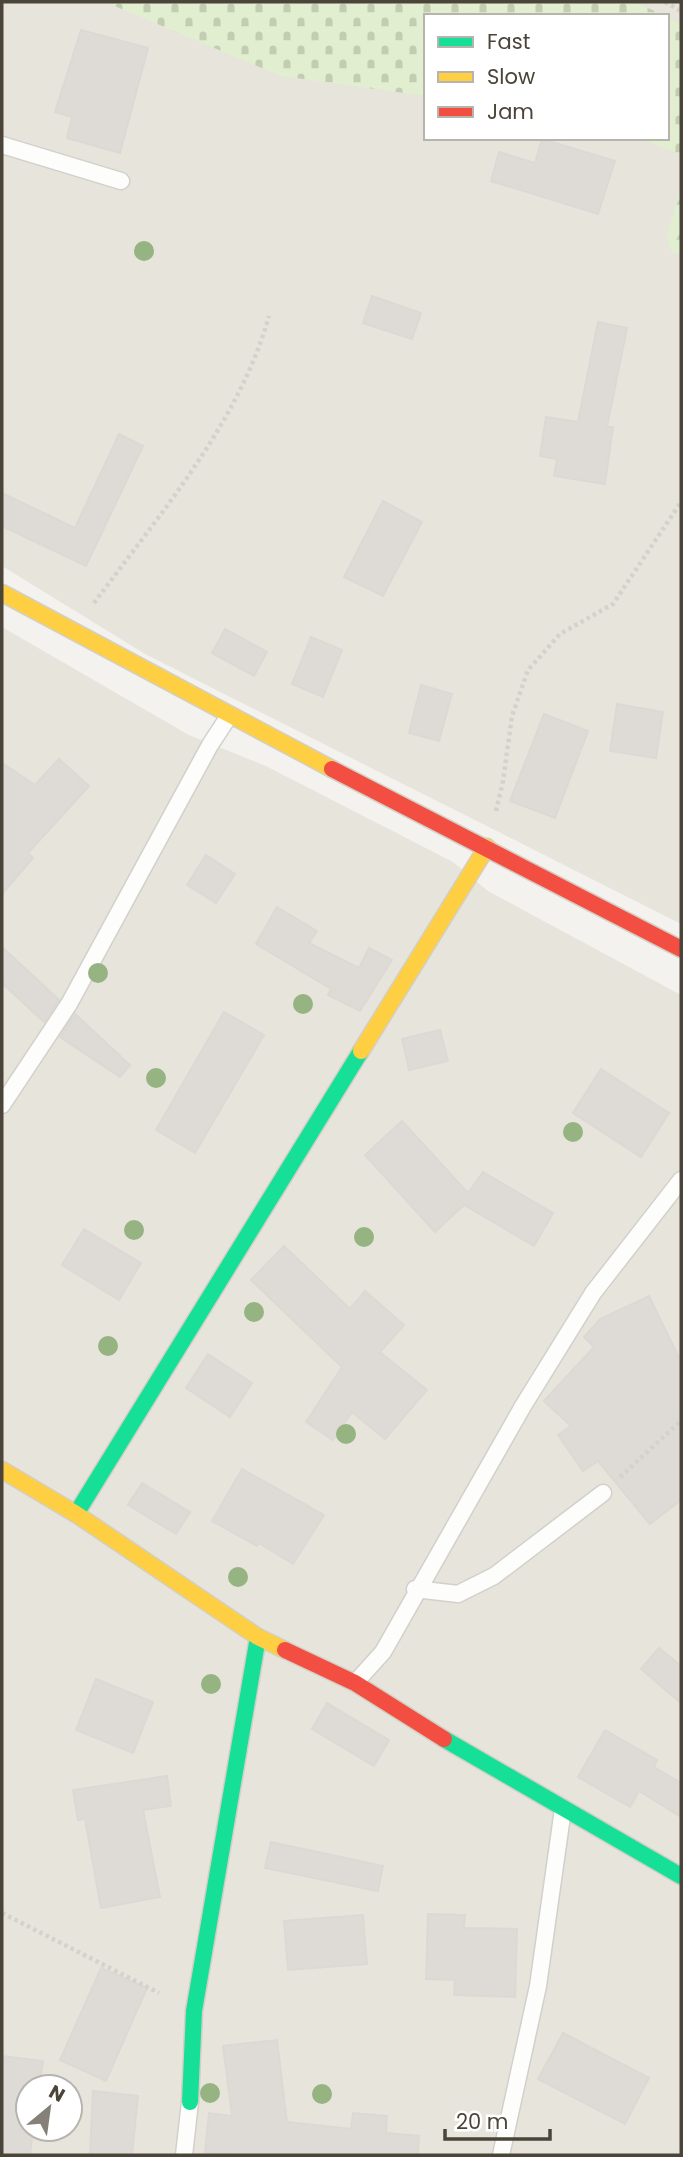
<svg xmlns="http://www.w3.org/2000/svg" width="683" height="2157" font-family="Poppins,sans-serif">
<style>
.residential{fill:#e7e4dc;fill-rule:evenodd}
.forest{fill:url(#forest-firs)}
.cemetery{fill:url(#cemetery-stones)}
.building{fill:#dedbd6;stroke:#dcd9d4;stroke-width:2}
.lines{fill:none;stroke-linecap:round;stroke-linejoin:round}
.lane-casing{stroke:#d2d0cb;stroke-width:19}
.fast-casing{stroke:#d3cfc5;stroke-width:19}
.slow-casing{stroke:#d3cfc5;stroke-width:19}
.jam-casing{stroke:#d3cfc5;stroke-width:19}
.path{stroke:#d3d2cc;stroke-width:4.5;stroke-dasharray:3.5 3.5;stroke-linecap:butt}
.lane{stroke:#fdfdfc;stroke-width:16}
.fast{stroke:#16e098;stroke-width:16}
.slow{stroke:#ffcf43;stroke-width:16}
.jam{stroke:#f24e42;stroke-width:16}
.tree{fill:#96b382}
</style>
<defs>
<pattern id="forest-firs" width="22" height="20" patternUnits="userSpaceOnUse" patternTransform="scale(1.75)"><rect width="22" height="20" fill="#e1eecf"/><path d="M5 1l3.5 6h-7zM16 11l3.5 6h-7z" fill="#c3cdb2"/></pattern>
<pattern id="cemetery-stones" width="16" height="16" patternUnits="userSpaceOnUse" patternTransform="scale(1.75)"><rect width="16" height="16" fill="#e1eecf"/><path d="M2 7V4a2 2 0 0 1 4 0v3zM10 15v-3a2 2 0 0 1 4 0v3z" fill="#c3cdb2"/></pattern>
</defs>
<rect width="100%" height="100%" fill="#f4f2ee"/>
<!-- residential -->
<g class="residential">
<path d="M2 2H681V924L145 654 2 566ZM426 16H667V138H426Z"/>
<path d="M2 627 189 735 266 766 453 862 488 891 681 995V2155H2ZM28 2087H70V2129H28Z"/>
</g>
<!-- forest -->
<polygon class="forest" points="681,188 681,255 672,253 667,234"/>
<!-- cemetery -->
<g class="cemetery">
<polygon points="105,2 633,2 667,16 426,16 426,96 281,76"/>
<polygon points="667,16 681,25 681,155 639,138 667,138"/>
</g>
<!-- building -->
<g class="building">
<polygon points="81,30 148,48 120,153 67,138 72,117 55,112"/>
<polygon points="542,139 615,161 598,214 491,181 499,152 535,163"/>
<polygon points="372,296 421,313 412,339 363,323"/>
<polygon points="598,322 627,328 607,427 613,427 605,484 554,476 557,459 540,456 546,417 578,422"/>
<polygon points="119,434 143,446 86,566 2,526 2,493 75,528"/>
<polygon points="383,501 422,522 383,596 344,577"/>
<polygon points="225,629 267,652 254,676 212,653"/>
<polygon points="311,637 342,650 323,697 292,684"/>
<polygon points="421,685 452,694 439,741 409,733"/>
<polygon points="617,704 663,712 656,758 610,751"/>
<polygon points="544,714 588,731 555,818 510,801"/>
<polygon points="59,759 89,786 28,853 33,858 2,894 2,763 35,785"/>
<polygon points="206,855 235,874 216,903 187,885"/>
<polygon points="277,907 317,931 309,943 359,968 369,948 392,960 360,1011 328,995 331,989 256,944"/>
<polygon points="2,947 59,1000 44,1022 2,983"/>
<polygon points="224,1012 264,1035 195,1153 156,1130"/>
<polygon points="75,1014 130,1065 120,1077 60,1037"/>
<polygon points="440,1030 448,1061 409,1070 402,1039"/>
<polygon points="601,1069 669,1113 641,1157 573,1113"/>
<polygon points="402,1121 468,1193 483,1172 553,1213 534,1246 464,1205 435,1232 365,1155"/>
<polygon points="84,1229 141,1263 119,1300 62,1265"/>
<polygon points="284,1246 350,1309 365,1291 404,1325 380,1352 427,1390 385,1439 352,1412 333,1440 306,1422 342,1367 251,1280"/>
<polygon points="649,1296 681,1362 681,1500 650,1524 598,1461 583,1471 558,1435 571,1426 544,1401 594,1347 584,1337 600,1319"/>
<polygon points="208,1354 252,1383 230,1417 186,1388"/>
<polygon points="242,1469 324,1515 293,1564 259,1543 257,1546 212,1521"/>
<polygon points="142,1483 190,1512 176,1534 128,1505"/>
<polygon points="659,1648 681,1666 681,1703 641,1669"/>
<polygon points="96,1679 153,1702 133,1753 76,1730"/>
<polygon points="327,1703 389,1740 374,1766 312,1729"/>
<polygon points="605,1730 657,1760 654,1767 681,1783 681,1817 639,1791 630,1807 578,1777"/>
<polygon points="167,1776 171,1806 143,1810 160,1897 101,1908 85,1819 78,1820 73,1790"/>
<polygon points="271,1842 383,1866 378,1891 265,1868"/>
<polygon points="428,1914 465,1915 464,1928 517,1929 515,1997 454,1995 455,1980 426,1979"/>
<polygon points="363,1915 367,1964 288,1970 284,1921"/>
<polygon points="101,1968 147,1988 106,2081 60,2060"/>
<polygon points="563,2033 649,2078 625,2124 538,2079"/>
<polygon points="277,2040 287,2122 351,2129 353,2113 387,2116 386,2133 419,2136 418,2155 235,2155 205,2152 209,2113 232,2116 223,2046"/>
<polygon points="2,2056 43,2061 39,2087 28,2087 28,2129 33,2129 30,2155 2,2155"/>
<polygon points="93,2091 138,2096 132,2155 90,2155"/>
</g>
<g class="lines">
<defs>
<g id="lane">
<polyline points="2,145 121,181"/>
<polyline points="2,1105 69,1004 210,745 229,716"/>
<polyline points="415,1589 458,1594 494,1576 603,1493"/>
<polyline points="355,1683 383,1652 523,1406 593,1293 681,1180"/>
<polyline points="184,2155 190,2102"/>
<polyline points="501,2155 538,1986 563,1809"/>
</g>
<g id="fast">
<polyline points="76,1514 361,1051"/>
<polyline points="444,1739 681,1876"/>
<polyline points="190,2102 194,2011 258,1637"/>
</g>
<g id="slow">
<polyline points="2,593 332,769"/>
<polyline points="361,1051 487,847"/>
<polyline points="2,1470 76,1514 258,1637 285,1650"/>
</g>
<g id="jam">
<polyline points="332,769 681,949"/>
<polyline points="285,1650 355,1683 444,1739"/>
</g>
</defs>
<!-- lane casing -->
<use href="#lane" class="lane-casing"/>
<!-- fast casing -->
<use href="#fast" class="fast-casing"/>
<!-- slow casing -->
<use href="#slow" class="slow-casing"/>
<!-- jam casing -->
<use href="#jam" class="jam-casing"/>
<!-- path -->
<g class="path">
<polyline points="665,2 681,11"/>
<path d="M94 603C159 515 239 423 269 316"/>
<polyline points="496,811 503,781 512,716 528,670 560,634 613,604 681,502"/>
<polyline points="620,1477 681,1421"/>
<polyline points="2,1913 159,1993"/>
</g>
<!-- lane -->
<use href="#lane" class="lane"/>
<!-- fast -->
<use href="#fast" class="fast"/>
<!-- slow -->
<use href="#slow" class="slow"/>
<!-- jam -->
<use href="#jam" class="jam"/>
</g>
<!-- trees -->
<g class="tree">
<circle cx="144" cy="251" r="10"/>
<circle cx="98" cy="973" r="10"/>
<circle cx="303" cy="1004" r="10"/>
<circle cx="156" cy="1078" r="10"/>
<circle cx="573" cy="1132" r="10"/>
<circle cx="134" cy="1230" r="10"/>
<circle cx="364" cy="1237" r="10"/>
<circle cx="254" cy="1312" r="10"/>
<circle cx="108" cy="1346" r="10"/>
<circle cx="346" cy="1434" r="10"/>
<circle cx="238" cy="1577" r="10"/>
<circle cx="211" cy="1684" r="10"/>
<circle cx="210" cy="2093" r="10"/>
<circle cx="322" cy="2094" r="10"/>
</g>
<!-- border -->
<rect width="683" height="2157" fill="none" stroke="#4b4439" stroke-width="7"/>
<!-- legend -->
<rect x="424" y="14" width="245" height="126" fill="#ffffff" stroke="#b7b4b0" stroke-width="2"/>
<rect x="438" y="37" width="35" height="10" fill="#16e098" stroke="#b7b4b0" stroke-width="2"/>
<text x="487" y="49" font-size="21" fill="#4b4439">Fast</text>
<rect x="438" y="72" width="35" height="10" fill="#ffcf43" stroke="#b7b4b0" stroke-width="2"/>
<text x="487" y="84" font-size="21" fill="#4b4439">Slow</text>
<rect x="438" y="107" width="35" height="10" fill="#f24e42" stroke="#b7b4b0" stroke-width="2"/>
<text x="487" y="119" font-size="21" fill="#4b4439">Jam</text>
<!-- north arrow -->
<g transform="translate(49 2108) rotate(29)"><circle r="33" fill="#ffffff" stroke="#b7b4b0" stroke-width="2"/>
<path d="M0-5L12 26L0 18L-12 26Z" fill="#868178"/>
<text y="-10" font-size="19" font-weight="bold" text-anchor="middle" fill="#4b4439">N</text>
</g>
<!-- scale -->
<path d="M445 2129v10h105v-10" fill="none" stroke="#4b4439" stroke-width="3.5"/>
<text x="456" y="2129" font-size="21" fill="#4b4439" stroke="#ffffff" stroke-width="5" paint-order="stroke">20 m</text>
</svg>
